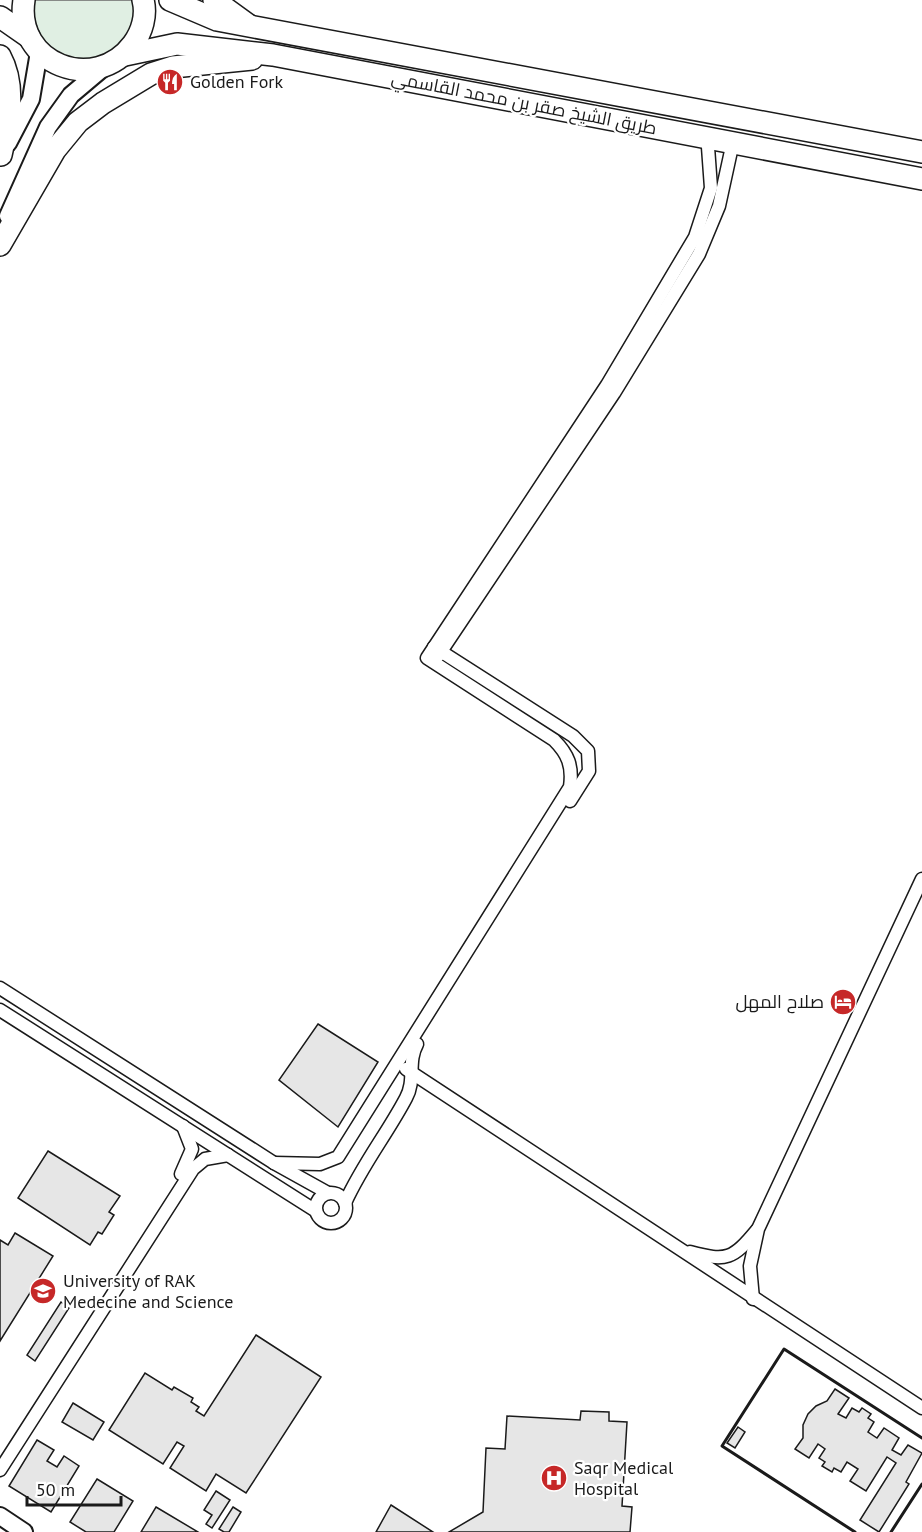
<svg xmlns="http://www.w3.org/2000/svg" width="922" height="1532" font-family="'PT Sans',Cairo,sans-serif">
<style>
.green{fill:#e0efe3;stroke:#6a6a6a;stroke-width:1.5}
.building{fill:#e6e6e6;stroke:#1a1a1a;stroke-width:1.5}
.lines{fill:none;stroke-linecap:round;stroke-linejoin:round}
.street-casing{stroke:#1a1a1a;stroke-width:15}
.secondary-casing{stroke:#1a1a1a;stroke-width:20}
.highway-casing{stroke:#1a1a1a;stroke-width:24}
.street{stroke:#fff;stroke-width:12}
.secondary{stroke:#fff;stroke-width:16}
.highway{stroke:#fff;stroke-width:21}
.wall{stroke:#1a1a1a;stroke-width:3}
.labels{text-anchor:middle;stroke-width:4.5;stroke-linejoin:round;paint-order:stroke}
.poi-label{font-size:18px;fill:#1a1a1a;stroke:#fff;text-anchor:start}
.street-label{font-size:18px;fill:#1a1a1a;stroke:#fff}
</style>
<rect width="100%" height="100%" fill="#fff"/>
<!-- green -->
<path class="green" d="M34 0H134C144 28 114 60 86 62 51 65 30 30 34 0Z"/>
<!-- building -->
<g class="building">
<polygon points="318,1024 378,1062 338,1127 279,1080"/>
<polygon points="48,1151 120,1196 109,1212 114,1215 102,1234 98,1232 90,1245 18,1198"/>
<polygon points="15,1233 53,1256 0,1341 0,1240 8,1245"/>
<polygon points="61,1302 69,1308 35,1361 27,1355"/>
<polygon points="256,1335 321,1377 246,1493 216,1474 206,1491 170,1468 184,1446 177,1442 163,1464 109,1430 145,1373 172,1390 174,1387 193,1398 191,1402 199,1407 196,1411 204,1416"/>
<polygon points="835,1389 849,1398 838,1414 846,1418 852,1408 859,1412 862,1408 871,1414 868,1418 874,1422 868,1432 877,1438 884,1428 899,1438 892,1450 901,1455 908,1445 922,1453 906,1482 909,1484 879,1532 860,1520 896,1463 887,1457 866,1491 850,1481 858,1469 847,1462 841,1472 834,1468 832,1472 822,1466 825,1462 819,1458 825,1449 818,1444 809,1458 795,1449 803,1438 803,1425 808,1414 816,1406 827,1401"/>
<polygon points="73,1403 104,1422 93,1440 62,1422"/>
<polygon points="581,1411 609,1412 609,1421 627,1422 622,1506 632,1507 630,1532 449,1532 483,1512 486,1448 505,1449 507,1416 580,1420"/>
<polygon points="738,1427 745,1432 735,1448 727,1443"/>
<polygon points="37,1440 54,1450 47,1461 57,1467 64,1456 79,1466 51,1512 9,1486"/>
<polygon points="97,1479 133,1501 114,1532 86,1532 70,1522"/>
<polygon points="216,1491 230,1500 212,1528 206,1524 212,1515 204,1510"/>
<polygon points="391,1505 433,1532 376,1532"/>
<polygon points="156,1507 198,1532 141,1532"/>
<polygon points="233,1507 241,1512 229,1532 224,1532 219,1529"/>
</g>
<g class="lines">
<defs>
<g id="street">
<polyline points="434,647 573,736 588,751 589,771 570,801"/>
<polyline points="438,656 614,393 699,254 719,206 731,151"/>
<polyline points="0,988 274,1163 328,1193"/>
<polyline points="0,1010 316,1211"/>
<polyline points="406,1069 922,1408"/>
<path d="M274 1163 320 1164 338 1157 570 787C573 766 568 754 554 740L427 658 607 385 695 237 711 188 708 147"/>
<polyline points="181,1174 192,1149 183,1126"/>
<circle cx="331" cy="1208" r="15"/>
<path d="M345 1203C362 1165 387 1134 406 1098 416 1080 407 1062 417 1044"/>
<path d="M690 1252C727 1262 733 1259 757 1230"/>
<polyline points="753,1299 750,1266 758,1229 922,879"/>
<polyline points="0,1470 193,1169 205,1159 228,1155"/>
</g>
<g id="secondary">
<polyline points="8,143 31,99 39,52"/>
<polyline points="8,216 48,127 71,95 103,68"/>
<polyline points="0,1516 24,1532"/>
</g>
<g id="highway">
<path d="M24 0C14 64 95 95 133 44 142 32 147 15 143 0"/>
<polyline points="170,0 217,20 922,152"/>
<polyline points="214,0 247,24"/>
<polyline points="0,17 29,37"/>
<polyline points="125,55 177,44 273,55 922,179"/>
<path d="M0 56C17 87 8 123 1 155"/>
<polyline points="0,245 55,150 78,122 103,103 151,74 173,67 252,59"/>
</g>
</defs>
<!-- street casing -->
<use href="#street" class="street-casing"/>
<!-- secondary casing -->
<use href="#secondary" class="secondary-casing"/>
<!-- highway casing -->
<use href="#highway" class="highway-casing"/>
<!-- street -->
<use href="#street" class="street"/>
<!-- secondary -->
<use href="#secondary" class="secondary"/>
<!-- highway -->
<use href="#highway" class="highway"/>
<!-- wall -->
<g class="wall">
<polyline points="855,1532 722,1446 784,1349 922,1438"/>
<polyline points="891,1532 922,1484"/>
</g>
</g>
<!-- icons -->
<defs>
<symbol id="restaurant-disc" viewBox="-11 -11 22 22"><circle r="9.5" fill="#c62828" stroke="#fff"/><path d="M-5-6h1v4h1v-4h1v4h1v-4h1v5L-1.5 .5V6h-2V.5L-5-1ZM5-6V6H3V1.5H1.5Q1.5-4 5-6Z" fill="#fff"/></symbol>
<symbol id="hotel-disc" viewBox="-11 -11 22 22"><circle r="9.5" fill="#c62828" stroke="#fff"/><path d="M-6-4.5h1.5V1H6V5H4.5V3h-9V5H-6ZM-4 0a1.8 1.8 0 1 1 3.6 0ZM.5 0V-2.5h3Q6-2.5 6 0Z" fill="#fff"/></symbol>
<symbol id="university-disc" viewBox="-11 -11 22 22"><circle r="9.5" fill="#c62828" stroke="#fff"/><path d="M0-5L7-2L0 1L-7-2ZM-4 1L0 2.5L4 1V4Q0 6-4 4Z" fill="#fff"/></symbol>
<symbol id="hospital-disc" viewBox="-11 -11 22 22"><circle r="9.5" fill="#c62828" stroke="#fff"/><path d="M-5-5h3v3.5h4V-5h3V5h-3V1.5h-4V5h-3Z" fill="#fff"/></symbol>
</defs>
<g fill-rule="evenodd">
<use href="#restaurant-disc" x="155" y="67" width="30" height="30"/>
<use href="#hotel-disc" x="828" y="987" width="30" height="30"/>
<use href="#university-disc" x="28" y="1276" width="30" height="30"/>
<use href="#hospital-disc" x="539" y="1463" width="30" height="30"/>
</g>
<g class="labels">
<!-- poi labels -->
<g class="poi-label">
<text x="190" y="88">Golden Fork</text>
<text x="824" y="1008" text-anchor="end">صلاح المهل</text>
<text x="63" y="1287">University of RAK<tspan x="63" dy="21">Medecine and Science</tspan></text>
<text x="574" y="1474">Saqr Medical<tspan x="574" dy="21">Hospital</tspan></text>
</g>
<!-- street labels -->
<g class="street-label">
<text transform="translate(524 103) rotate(11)" y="6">طريق الشيخ صقر بن محمد القاسمي</text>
</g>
</g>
<!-- scale -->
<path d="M27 1496v9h94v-9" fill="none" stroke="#1a1a1a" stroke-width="3"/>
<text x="36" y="1496" font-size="18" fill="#1a1a1a" stroke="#ffffff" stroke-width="4.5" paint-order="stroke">50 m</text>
</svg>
